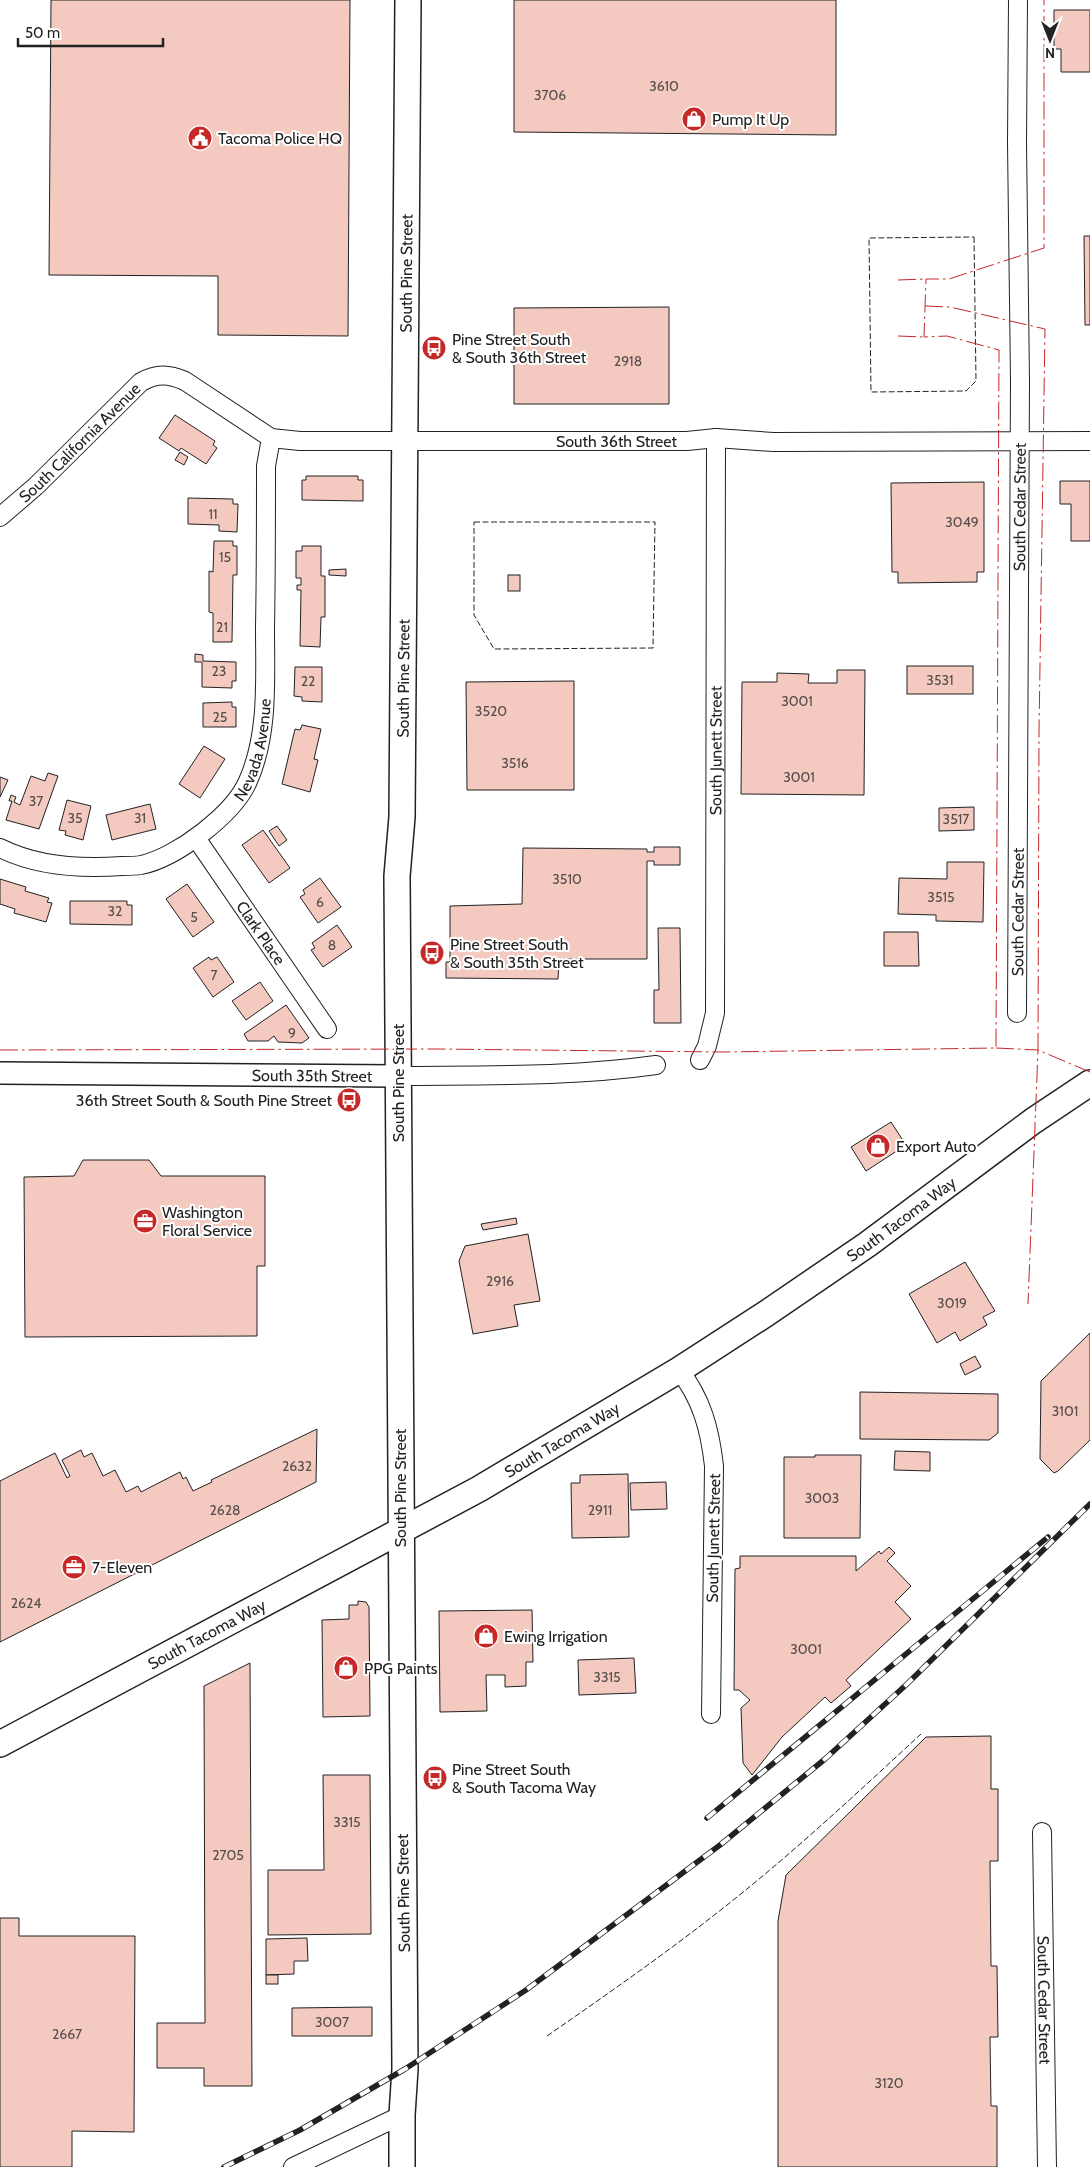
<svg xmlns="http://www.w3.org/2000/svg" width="1090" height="2167" font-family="Cabin,sans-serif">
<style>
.building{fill:#f3c9c0;stroke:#222}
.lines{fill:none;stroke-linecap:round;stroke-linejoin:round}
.minor-casing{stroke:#222;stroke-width:20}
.tertiary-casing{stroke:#222;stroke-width:24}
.secondary-casing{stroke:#222;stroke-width:28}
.minor{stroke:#fff;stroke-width:18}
.tertiary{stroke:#fff;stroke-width:21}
.secondary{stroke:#fff;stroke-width:25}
.rail-casing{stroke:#222;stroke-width:5.5}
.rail{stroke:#fff;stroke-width:4;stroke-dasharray:11;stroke-linecap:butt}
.fence{stroke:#222;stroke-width:1;stroke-dasharray:6 2.5;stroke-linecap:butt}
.power{stroke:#c62828;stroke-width:1;stroke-dasharray:18 4 2.5 4;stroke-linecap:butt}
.labels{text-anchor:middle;stroke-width:4;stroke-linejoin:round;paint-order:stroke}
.number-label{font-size:14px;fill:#564c4a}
.poi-label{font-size:16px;fill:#222;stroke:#fff;text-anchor:start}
.street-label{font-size:16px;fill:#222;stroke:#fff}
</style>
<rect width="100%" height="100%" fill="#fff"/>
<!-- building -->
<g class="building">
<polygon points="51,0 350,0 348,336 218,335 218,276 49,275"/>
<polygon points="514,0 836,0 836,135 514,132"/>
<polygon points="1054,10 1090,10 1090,72 1061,72 1061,49 1054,49"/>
<polygon points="1084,236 1090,236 1090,325 1085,325"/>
<polygon points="669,307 669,404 514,404 514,308"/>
<polygon points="175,415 215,441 213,445 217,448 206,464 181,448 179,451 159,438"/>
<polygon points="180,452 188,457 184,465 175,460"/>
<polygon points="306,476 358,476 358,480 363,480 363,501 302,500 302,480 306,480"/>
<polygon points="1060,481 1090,481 1090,541 1071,541 1071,504 1060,504"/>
<polygon points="984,482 984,572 977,572 977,582 898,583 898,572 892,572 891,483"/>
<polygon points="188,498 233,499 233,504 238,504 237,532 219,531 219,525 188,524"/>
<polygon points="214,541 233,541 233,546 237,546 237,575 233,575 232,642 213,642 213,613 209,612 209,571 213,572"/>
<polygon points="302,546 321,546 321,576 325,576 325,617 321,617 320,647 300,646 301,590 297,590 297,585 301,585 301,578 296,578 296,551 302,551"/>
<polygon points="346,569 346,576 329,575 329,570"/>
<rect x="508" y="575" width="12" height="16"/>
<polygon points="195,654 203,655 203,661 236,662 236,681 232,681 232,688 202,687 202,662 195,662"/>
<rect x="907" y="666" width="66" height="28"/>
<polygon points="295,667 322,667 322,702 302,701 302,697 294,696"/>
<polygon points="837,670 865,670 864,795 741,794 742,682 777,682 777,673 809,674 808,683 837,683"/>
<polygon points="574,681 574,790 467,790 466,682"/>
<polygon points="232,702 232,707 236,707 236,727 203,727 203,703"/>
<polygon points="302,725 321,729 314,759 318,760 310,792 282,784 295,729 300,730"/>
<polygon points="204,746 225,759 200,798 179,784"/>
<polygon points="48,773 58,776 39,829 6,820 12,801 9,801 11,795 16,797 14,802 20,805 31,776 45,781"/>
<polygon points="0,777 8,780 0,797"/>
<polygon points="67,800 91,806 83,840 65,835 66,831 59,830"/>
<polygon points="150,804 156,829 112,840 106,815"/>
<polygon points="974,807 974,830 939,831 939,808"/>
<polygon points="277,826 287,840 279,846 269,831"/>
<polygon points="263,830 290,868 269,883 242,845"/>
<polygon points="654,847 680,847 680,865 654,865 654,861 647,861 647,959 559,959 558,979 446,978 446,962 450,962 450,906 522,904 523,848 647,849 647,852 654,852"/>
<polygon points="947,862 984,862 983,922 936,921 936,915 898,914 899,878 947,879"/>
<polygon points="320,878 341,907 318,923 300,897 305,894 303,890"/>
<polygon points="0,879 26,887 25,891 49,898 47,902 52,903 46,922 14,913 15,909 0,904"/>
<polygon points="187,884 214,922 193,937 166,899"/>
<polygon points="70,901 127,901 127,905 132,905 132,925 70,924"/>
<polygon points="337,925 352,947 323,967 311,950 315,948 312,943"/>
<polygon points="658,928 680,928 681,1023 654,1023 654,990 659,990"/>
<polygon points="884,932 918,932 919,966 884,966"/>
<polygon points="209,957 211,960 217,957 234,982 213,997 193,968"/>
<polygon points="260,982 273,1001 246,1020 232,1001"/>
<polygon points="286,1005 309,1038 302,1043 278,1042 274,1036 268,1041 248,1041 244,1034"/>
<polygon points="891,1122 906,1145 866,1171 851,1147"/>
<polygon points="83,1160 149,1160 161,1176 265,1176 265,1266 257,1266 257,1336 25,1337 24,1177 74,1176"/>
<polygon points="516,1218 517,1224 483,1230 481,1224"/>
<polygon points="528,1234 540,1301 514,1305 518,1326 473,1334 459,1261 465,1246"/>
<polygon points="965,1262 995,1311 983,1317 987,1325 960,1341 955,1332 937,1343 909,1294"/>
<polygon points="1090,1333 1090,1440 1058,1471 1054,1473 1040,1459 1041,1381"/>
<polygon points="975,1356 981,1367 965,1375 960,1364"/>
<polygon points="860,1392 998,1394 998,1433 989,1440 860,1439"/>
<polygon points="317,1429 316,1482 0,1642 0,1481 55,1453 67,1478 70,1476 62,1460 81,1450 84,1457 92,1453 103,1476 115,1470 126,1492 138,1486 141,1492 180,1472 183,1479 186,1477 193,1491 212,1482 211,1480"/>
<polygon points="895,1451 930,1452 930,1471 894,1470"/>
<polygon points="815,1455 861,1455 860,1538 784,1538 784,1457 815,1457"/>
<polygon points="628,1474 629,1537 572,1538 571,1483 580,1483 580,1475"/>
<polygon points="666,1482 667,1509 631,1510 630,1483"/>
<polygon points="889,1547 895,1553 887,1561 911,1586 895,1602 911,1619 846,1680 851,1686 831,1703 825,1697 782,1737 752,1775 743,1763 741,1708 750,1700 739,1690 734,1690 735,1569 740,1568 740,1556 856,1556 856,1571 879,1551 881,1554"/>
<polygon points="358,1601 366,1602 369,1607 370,1716 323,1717 322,1620 349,1619 349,1605 358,1605"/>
<polygon points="532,1610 533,1662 526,1662 526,1686 505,1687 505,1675 486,1675 487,1711 440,1712 439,1611"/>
<polygon points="634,1658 636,1693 579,1695 578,1660"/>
<polygon points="250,1663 252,2086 204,2086 204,2068 157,2068 157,2023 205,2023 204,1686"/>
<polygon points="991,1736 991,1789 998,1789 998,1861 990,1861 991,1966 997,1966 998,2037 990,2037 991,2106 997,2106 997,2167 778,2167 778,1921 786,1875 926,1737"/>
<polygon points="323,1775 370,1775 371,1934 268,1935 268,1870 324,1870"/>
<polygon points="0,1918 19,1918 19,1936 135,1936 134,2132 72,2131 72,2167 0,2167"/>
<polygon points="307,1938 308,1961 294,1961 294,1974 266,1975 266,1939"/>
<rect x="266" y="1975" width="12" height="9"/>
<polygon points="372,2007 372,2036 292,2036 292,2008"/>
</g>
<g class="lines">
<defs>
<g id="minor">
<path id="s1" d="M0 517 36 486 141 382C157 373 169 374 185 381L271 438 300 441H687L716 438 773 442 1090 441"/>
<path id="s2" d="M196 838 327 1029"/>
<path id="s3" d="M0 848C36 866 82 869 122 866 128 866 135 866 141 865 176 858 234 814 248 781 269 734 265 678 265 628 266 574 266 520 266 466L271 438"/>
<path id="s4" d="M1017 1013 1020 381 1017 143 1018 0"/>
<path id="s5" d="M700 1060 707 1046 715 1013 716 438"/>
<path d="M398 1076C483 1075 571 1077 656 1065"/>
<path d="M679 1370C702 1399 710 1430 714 1466L711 1714"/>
<path id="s6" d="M1042 1832 1047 2167"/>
<polyline points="293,2167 402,2115"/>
</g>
<g id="tertiary">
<path id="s7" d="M0 1073 398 1076"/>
</g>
<g id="secondary">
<path id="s8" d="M0 1744 479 1489 679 1370 767 1313 868 1244 1033 1121 1090 1083"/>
<path id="s9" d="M402 2167V2115L405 2069 397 876 402 817 408 0"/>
</g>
</defs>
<!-- minor casing -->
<use href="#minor" class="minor-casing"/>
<!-- tertiary casing -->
<use href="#tertiary" class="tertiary-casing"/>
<!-- secondary casing -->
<use href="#secondary" class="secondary-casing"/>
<!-- minor -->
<use href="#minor" class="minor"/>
<!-- tertiary -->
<use href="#tertiary" class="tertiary"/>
<!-- secondary -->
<use href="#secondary" class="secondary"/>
<defs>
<g id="rail">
<polyline points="707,1818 1048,1537"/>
<polyline points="224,2167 300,2130 405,2069 526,1990 720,1845 825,1759 907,1684 1090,1504"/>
</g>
</defs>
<!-- rail casing -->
<use href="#rail" class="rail-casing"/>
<!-- rail -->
<use href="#rail" class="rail"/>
<!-- fence -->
<g class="fence">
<polygon points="974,237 976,381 966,391 871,392 869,238"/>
<polygon points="474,522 655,522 653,648 494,649 474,615"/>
<path d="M547 2036C606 1995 665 1954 722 1909 792 1854 856 1794 921 1734"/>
</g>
<!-- power -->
<g class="power">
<polyline points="898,280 926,279"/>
<polyline points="925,306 950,307 1045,329 1039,732 1038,1050 1090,1072"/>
<polyline points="898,336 924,337"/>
<polyline points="996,1048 1038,1050 1028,1304"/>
<polyline points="0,1050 436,1049 723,1052 996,1048 999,350 947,336 924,337 926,279 949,279 1044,248 1044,0"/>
</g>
</g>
<!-- icons -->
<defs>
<symbol id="shop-disc" viewBox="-11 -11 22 22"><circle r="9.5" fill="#c62828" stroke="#fff"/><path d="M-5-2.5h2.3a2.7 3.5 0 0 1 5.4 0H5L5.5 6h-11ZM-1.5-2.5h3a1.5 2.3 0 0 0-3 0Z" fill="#fff"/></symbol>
<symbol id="civic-disc" viewBox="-11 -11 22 22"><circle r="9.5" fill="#c62828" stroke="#fff"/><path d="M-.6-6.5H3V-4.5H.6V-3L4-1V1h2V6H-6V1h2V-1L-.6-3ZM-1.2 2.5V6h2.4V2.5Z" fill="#fff"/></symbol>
<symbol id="bus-disc" viewBox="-11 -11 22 22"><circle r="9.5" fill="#c62828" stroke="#fff"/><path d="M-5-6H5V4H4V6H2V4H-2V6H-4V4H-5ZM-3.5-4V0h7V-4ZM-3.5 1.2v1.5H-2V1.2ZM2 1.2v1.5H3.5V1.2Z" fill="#fff"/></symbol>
<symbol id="office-disc" viewBox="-11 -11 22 22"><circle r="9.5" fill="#c62828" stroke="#fff"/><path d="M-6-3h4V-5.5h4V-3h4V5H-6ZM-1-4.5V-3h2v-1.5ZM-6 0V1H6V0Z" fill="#fff"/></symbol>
</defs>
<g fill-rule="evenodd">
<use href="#shop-disc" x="680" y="105" width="28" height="28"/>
<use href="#civic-disc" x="186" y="124" width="28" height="28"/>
<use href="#bus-disc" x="420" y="334" width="28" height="28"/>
<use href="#bus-disc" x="418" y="939" width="28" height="28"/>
<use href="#bus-disc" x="335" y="1086" width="28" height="28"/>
<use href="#shop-disc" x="864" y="1132" width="28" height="28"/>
<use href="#office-disc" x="131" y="1207" width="28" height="28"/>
<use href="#office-disc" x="60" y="1553" width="28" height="28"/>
<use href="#shop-disc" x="472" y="1622" width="28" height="28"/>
<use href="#shop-disc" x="332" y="1654" width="28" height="28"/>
<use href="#bus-disc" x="421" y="1764" width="28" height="28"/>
</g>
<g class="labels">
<!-- number labels -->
<g class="number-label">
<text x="664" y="91">3610</text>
<text x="550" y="100">3706</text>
<text x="628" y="366">2918</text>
<text x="213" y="519">11</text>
<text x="962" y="527">3049</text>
<text x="225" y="562">15</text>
<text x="222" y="632">21</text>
<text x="219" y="676">23</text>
<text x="940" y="685">3531</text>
<text x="308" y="686">22</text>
<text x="797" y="706">3001</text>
<text x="491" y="716">3520</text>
<text x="220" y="722">25</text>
<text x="515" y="768">3516</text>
<text x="799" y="782">3001</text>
<text x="36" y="806">37</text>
<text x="75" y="823">35</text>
<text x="140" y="823">31</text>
<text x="956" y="824">3517</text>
<text x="567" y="884">3510</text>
<text x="941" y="902">3515</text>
<text x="320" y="907">6</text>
<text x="115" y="916">32</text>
<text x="194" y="922">5</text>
<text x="332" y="950">8</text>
<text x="214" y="980">7</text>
<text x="292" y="1038">9</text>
<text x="500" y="1286">2916</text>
<text x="952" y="1308">3019</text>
<text x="1065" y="1416">3101</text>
<text x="297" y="1471">2632</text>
<text x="822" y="1503">3003</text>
<text x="225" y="1515">2628</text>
<text x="600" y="1515">2911</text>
<text x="26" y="1608">2624</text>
<text x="806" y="1654">3001</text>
<text x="607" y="1682">3315</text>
<text x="347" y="1827">3315</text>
<text x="228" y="1860">2705</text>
<text x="332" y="2027">3007</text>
<text x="67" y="2039">2667</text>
<text x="889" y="2088">3120</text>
</g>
<!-- poi labels -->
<g class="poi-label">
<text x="712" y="125">Pump It Up</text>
<text x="218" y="144">Tacoma Police HQ</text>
<text x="452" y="345">Pine Street South<tspan x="452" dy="18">&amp; South 36th Street</tspan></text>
<text x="450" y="950">Pine Street South<tspan x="450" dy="18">&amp; South 35th Street</tspan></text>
<text x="332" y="1106" text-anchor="end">36th Street South &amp; South Pine Street</text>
<text x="896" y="1152">Export Auto</text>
<text x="162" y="1218">Washington<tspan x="162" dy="18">Floral Service</tspan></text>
<text x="92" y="1573">7-Eleven</text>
<text x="504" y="1642">Ewing Irrigation</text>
<text x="364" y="1674">PPG Paints</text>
<text x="452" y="1775">Pine Street South<tspan x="452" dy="18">&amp; South Tacoma Way</tspan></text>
</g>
<!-- street labels -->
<g class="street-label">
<text dy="6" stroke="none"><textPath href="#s9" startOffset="1894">South Pine Street</textPath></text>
<text dy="6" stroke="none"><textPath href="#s1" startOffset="690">South 36th Street</textPath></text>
<text dy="6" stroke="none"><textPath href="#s1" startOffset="109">South California Avenue</textPath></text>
<text dy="6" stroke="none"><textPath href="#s4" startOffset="506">South Cedar Street</textPath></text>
<text dy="6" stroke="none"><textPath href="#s9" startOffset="1489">South Pine Street</textPath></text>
<text dy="6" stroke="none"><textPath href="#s3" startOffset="315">Nevada Avenue</textPath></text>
<text dy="6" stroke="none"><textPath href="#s5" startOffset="312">South Junett Street</textPath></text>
<text dy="6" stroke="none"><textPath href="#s4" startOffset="101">South Cedar Street</textPath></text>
<text dy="6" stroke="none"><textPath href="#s2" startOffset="115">Clark Place</textPath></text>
<text dy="6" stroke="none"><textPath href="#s7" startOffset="312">South 35th Street</textPath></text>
<text transform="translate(398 1083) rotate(-90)" y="6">South Pine Street</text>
<text dy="6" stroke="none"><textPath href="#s8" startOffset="1044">South Tacoma Way</textPath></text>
<text dy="6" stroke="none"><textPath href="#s8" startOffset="639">South Tacoma Way</textPath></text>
<text transform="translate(400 1488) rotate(-90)" y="6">South Pine Street</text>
<text transform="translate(713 1538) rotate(-89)" y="6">South Junett Street</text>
<text dy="6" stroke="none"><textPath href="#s8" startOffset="234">South Tacoma Way</textPath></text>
<text transform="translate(403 1893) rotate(-91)" y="6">South Pine Street</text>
<text dy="6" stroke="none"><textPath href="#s6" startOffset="168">South Cedar Street</textPath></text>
</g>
</g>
<!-- north arrow -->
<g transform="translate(1050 40) rotate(180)" stroke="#ffffff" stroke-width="4" paint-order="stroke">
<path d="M0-4L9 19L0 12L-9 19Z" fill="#222222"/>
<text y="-8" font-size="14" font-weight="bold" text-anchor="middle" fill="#222222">N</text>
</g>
<!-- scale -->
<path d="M18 38v8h145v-8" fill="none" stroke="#222222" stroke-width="2.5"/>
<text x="25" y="38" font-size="15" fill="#222222" stroke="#ffffff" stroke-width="4" paint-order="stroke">50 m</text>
</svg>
